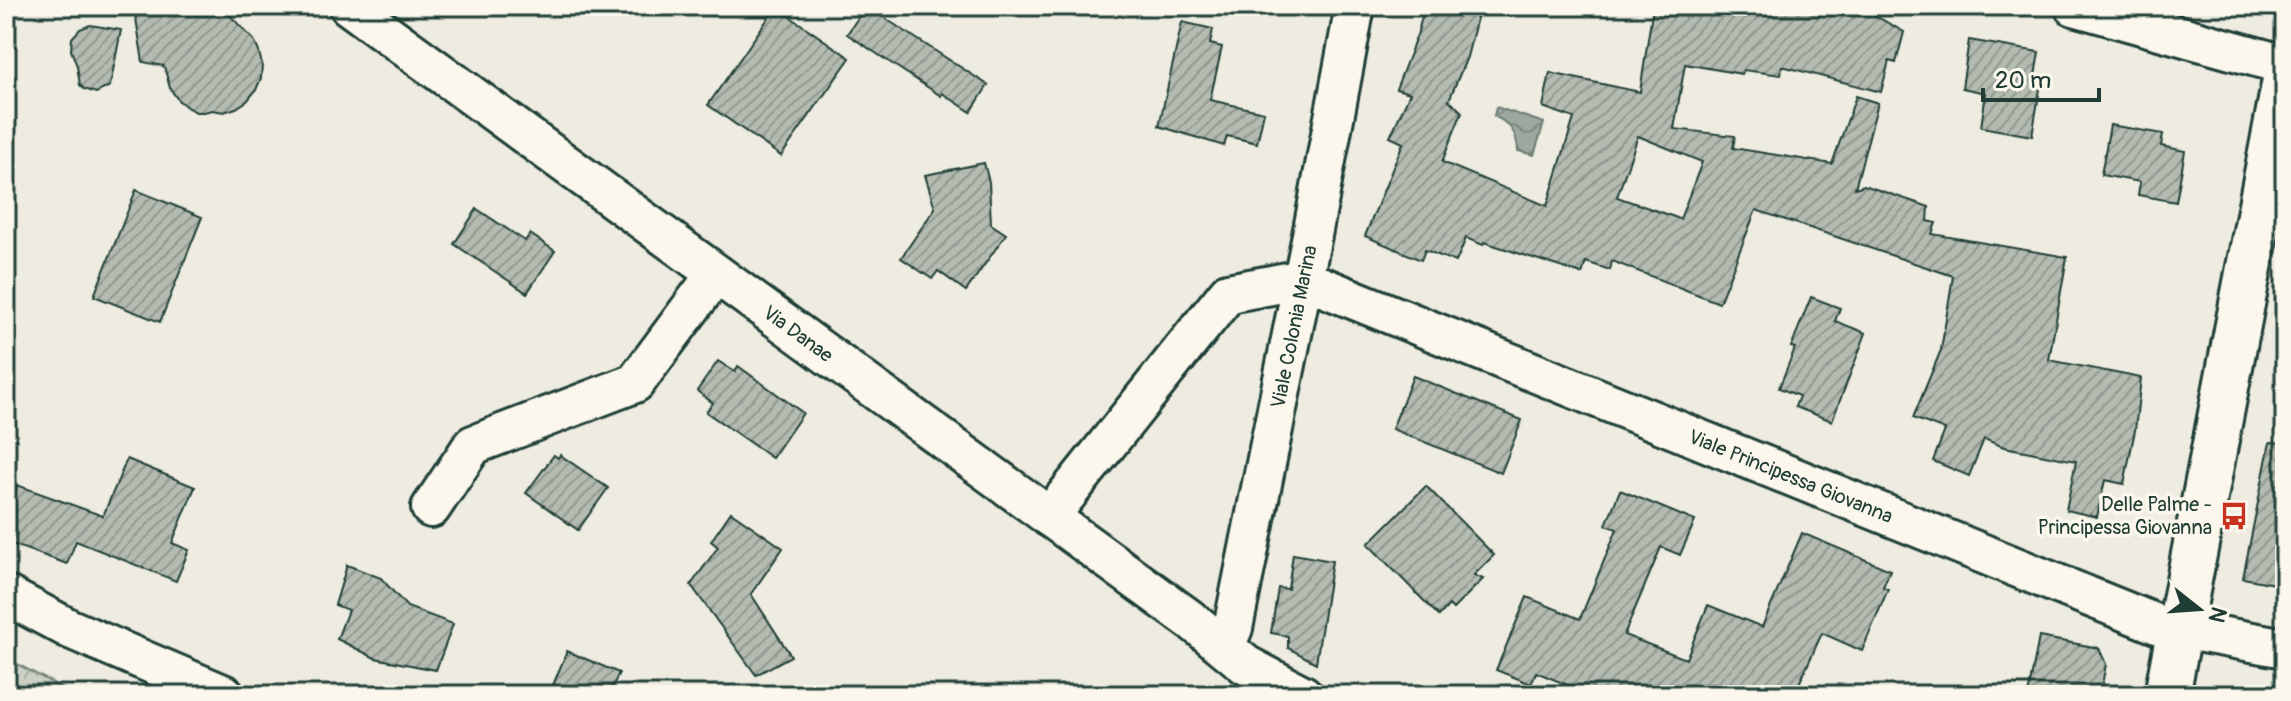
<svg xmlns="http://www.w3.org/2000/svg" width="2291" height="701" font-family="Pangolin,sans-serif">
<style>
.park{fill:url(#park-crowns);stroke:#75867c;stroke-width:2}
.water{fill:url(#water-waves);stroke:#6c7d74;stroke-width:2}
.building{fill:url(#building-hatch);stroke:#1f3d34;stroke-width:2;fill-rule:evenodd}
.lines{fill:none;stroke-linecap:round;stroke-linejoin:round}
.minor-casing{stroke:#1f3d34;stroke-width:44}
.secondary-casing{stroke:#1f3d34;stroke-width:50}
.minor{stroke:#fbf7ec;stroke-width:38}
.secondary{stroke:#fbf7ec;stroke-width:44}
.labels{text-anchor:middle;stroke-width:7;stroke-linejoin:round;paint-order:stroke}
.street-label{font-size:20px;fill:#1f3d34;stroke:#fbf7ec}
.poi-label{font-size:20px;fill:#1f3d34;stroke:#fbf7ec;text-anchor:end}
</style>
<defs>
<pattern id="park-crowns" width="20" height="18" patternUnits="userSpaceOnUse" patternTransform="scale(2)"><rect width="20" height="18" fill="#cbcfc4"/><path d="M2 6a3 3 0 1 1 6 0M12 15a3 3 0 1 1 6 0" fill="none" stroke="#aeb3a9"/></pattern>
<pattern id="water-waves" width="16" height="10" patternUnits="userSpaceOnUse" patternTransform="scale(2)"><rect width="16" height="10" fill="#9fa89f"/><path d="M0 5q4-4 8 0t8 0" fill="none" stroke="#818a82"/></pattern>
<pattern id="building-hatch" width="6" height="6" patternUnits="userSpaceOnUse" patternTransform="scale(2)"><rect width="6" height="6" fill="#b4bbb0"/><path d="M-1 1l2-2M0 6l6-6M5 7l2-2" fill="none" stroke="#929990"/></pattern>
</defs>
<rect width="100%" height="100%" fill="#eeece1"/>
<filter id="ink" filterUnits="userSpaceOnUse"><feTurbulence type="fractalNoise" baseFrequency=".0125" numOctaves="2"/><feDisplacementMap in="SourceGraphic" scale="16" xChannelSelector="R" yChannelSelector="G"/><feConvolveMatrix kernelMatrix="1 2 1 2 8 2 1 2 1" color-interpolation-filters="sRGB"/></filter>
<g filter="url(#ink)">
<!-- park -->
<polygon class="park" points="6,658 75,695 6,695"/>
<!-- water -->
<path class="water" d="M1496 107 1544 123 1534 155 1518 151C1517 133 1511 124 1494 116Z"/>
<!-- building -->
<g class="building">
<polygon points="134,6 221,6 254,40 259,52 262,65 261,78 256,90 247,101 236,108 224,112 212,110 204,112 196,112 188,108 178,100 170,88 164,66 143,62"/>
<polygon points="866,6 988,85 971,112 942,93 941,96 847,34"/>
<path d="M1425 6H1480L1467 57 1449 100 1462 112 1442 162 1547 206 1574 118 1543 107 1550 73 1640 92 1653 6H1876L1874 15 1904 32 1896 63 1889 61 1881 92 1782 66 1781 75 1743 70 1742 74 1685 64 1674 129 1735 136 1733 148 1832 164 1856 96 1878 103 1855 188 1864 185 1929 207 1928 221 1936 223 1932 234 2067 257 2049 360 2141 378 2135 430 2124 484 2105 480 2097 517 2066 510 2076 461 2004 447 1984 439 1969 476 1933 461 1945 430 1913 418 1941 350 1953 276 1756 210 1719 303 1612 261 1610 270 1586 262 1582 274 1484 242 1483 245 1466 238 1456 262 1425 250 1421 260 1365 236 1403 143 1390 137 1410 93 1396 89 1417 35ZM1638 136 1702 162 1680 219 1617 197Z"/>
<polygon points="776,7 850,58 781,156 708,105"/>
<polygon points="1182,22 1213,29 1210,44 1222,47 1210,100 1264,112 1257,143 1227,136 1224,146 1159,126"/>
<polygon points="90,25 121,30 110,86 96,93 84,89 80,85 77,66 71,50 72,38 80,29"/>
<polygon points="1969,40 2039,52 2034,82 2041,83 2032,136 1981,127 1986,93 1962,88"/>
<polygon points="2110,125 2163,134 2161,146 2185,151 2176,202 2138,195 2140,182 2101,175"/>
<polygon points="984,163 989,182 991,224 1006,234 966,291 938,271 932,279 901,258 935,208 925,175"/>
<polygon points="136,190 202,217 160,322 94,296"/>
<polygon points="477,209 525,241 530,234 555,251 527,293 454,244"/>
<polygon points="1811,297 1840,308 1835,321 1866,333 1832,421 1795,407 1799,396 1779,388 1795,348 1791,347"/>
<polygon points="718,361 735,372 738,366 803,413 772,458 706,412 713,403 697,391"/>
<polygon points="1413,376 1522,420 1501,473 1392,429"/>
<polygon points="2270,442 2285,443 2285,586 2243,578"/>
<polygon points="554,455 558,458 560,455 608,488 578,530 526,493"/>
<polygon points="127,459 195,487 172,543 189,550 176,581 76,541 67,564 6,542 6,518 17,485 103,516"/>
<polygon points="1426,486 1494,555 1474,575 1483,579 1453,609 1449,605 1439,616 1368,544"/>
<polygon points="1620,490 1695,521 1680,555 1661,547 1624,635 1686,659 1708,605 1762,627 1802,533 1890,570 1883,587 1888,589 1862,651 1822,633 1798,686 1795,685 1790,695 1592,695 1536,672 1531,684 1496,670 1527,597 1580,619 1617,529 1606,525"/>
<polygon points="731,512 783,548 751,594 791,656 756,675 691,585 718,547 711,541"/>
<polygon points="1293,554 1332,561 1316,663 1288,648 1288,636 1271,633 1278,588 1288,589"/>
<polygon points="347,565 381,578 407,607 453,624 436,670 375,658 337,639 348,610 335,605"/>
<polygon points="2039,637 2099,648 2106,664 2100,695 2028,695"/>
<polygon points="567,651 619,673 609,695 549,695"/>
</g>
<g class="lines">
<defs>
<g id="minor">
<path id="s1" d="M349 6 1195 623 1246 665 1303 695"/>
<polyline points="2074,6 2285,65"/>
<polyline points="431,508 473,445 635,383 716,274"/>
<path id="s2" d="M1049 517 1228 293 1293 281 1323 287 2159 625 2285 648"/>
<polyline points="6,595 70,629 225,695"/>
<path id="s3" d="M1225 647 1233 628 1313 230 1355 6"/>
</g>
<polyline id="secondary" points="2167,695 2285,80"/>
</defs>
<!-- minor casing -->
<use href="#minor" class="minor-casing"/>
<!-- secondary casing -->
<use href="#secondary" class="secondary-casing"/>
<!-- minor -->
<use href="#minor" class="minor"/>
<!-- secondary -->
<use href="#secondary" class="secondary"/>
</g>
</g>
<!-- icons -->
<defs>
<symbol id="bus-bare" viewBox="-9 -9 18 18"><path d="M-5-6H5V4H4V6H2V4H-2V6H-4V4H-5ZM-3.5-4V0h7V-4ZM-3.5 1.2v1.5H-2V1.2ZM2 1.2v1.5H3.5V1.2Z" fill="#c8321e" stroke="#fbf7ec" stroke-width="2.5" paint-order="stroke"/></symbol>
</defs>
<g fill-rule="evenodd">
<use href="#bus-bare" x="2214" y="496" width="40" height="40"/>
</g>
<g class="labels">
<!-- street labels -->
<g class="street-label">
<text dy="7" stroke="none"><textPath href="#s3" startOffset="328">Viale Colonia Marina</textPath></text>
<text dy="7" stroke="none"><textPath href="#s1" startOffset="556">Via Danae</textPath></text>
<text dy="7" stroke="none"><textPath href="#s2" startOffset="888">Viale Principessa Giovanna</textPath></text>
</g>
<!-- poi labels -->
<g class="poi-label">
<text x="2212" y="511">Delle Palme -<tspan x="2212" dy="23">Principessa Giovanna</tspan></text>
</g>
</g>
<!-- margin -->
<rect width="2291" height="701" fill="none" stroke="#fbf7ec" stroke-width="32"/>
<rect x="16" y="16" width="2259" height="669" fill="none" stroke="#1f3d34" stroke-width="3" filter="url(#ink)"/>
<!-- north arrow -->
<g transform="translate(2199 609) rotate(107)" stroke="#fbf7ec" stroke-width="6" paint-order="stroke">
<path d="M0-6L14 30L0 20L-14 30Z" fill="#1f3d34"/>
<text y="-12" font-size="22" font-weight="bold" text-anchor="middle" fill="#1f3d34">N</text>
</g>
<!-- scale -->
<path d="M1983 88v12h116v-12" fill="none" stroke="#1f3d34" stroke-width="4"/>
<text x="1995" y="88" font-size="24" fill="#1f3d34" stroke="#fbf7ec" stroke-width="6" paint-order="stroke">20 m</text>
</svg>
